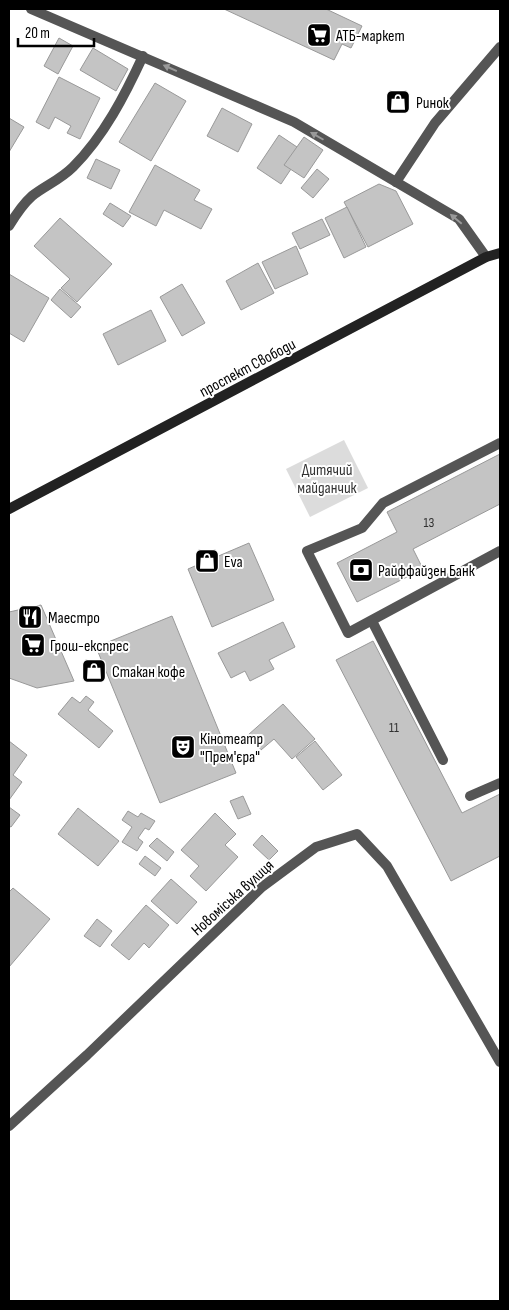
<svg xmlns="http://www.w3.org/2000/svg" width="509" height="1310" font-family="'Sofia Sans Condensed',sans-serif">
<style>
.green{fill:#dcdcdc}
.building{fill:#c4c4c4;stroke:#999}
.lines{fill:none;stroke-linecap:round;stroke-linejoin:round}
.service{stroke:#555;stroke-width:10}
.minor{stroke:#555;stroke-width:10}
.secondary{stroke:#222;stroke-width:10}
.oneway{fill:#999}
.labels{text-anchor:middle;stroke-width:4;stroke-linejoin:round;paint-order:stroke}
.number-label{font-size:14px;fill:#313131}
.poi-label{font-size:16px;fill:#000;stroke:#fff;text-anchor:start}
.street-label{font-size:16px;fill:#000;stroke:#fff}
.park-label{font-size:16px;fill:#333;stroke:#fff}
</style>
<rect width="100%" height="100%" fill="#fff"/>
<!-- green -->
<polygon class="green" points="344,440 368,488 310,517 286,469"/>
<!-- building -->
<g class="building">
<polygon points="224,9 326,9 362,26 351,48 342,44 334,60"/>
<polygon points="59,38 73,46 58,74 44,66"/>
<polygon points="93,48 128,69 116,91 80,70"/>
<polygon points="59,77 100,98 80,139 67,133 71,126 55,117 49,129 36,122"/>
<polygon points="155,83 186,101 151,161 119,142"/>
<polygon points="222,108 252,124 238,152 207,136"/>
<polygon points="9,118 24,127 9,152"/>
<polygon points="279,135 303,151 281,184 257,168"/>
<polygon points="304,137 323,150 304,178 284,165"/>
<polygon points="96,159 120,170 111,189 87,178"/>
<polygon points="155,165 200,190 194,200 212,209 201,229 164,210 156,226 129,212"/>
<polygon points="317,169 329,179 313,198 301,188"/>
<polygon points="379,184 396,191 413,224 368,247 344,202"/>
<polygon points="110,203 131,216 123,227 103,214"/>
<polygon points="347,207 366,247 344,258 325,218"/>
<polygon points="60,218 112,264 77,302 61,288 70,279 34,246"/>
<polygon points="322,219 330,235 300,249 292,233"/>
<polygon points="296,246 308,274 275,289 262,262"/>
<polygon points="258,263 274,293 241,310 226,281"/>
<polygon points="9,274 49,298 24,342 9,333"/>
<polygon points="182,284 205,323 182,336 160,297"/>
<polygon points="60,289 81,307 71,318 51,300"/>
<polygon points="151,310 166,341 118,365 103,334"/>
<polygon points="500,454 500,504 413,549 423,569 357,602 337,563 397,532 387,512"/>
<polygon points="249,543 274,600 212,627 188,569"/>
<polygon points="41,605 74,681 37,688 9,678 9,612"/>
<polygon points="172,616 236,773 160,803 96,647"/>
<polygon points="283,622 295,647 269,660 274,669 250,681 245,671 231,678 218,653"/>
<polygon points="373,641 462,813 500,794 500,856 451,881 336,660"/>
<polygon points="86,696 94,702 88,710 113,731 99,748 58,714 72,697 80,703"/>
<polygon points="283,704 315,739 292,759 274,739 261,750 248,735"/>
<polygon points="9,741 27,755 13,775 22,782 9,800"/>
<polygon points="315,741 342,775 323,790 296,757"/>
<polygon points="243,796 251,814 238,819 230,801"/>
<polygon points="9,807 20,815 11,827 9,826"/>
<polygon points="78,808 119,841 98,866 58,834"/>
<polygon points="128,811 138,817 141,813 155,821 149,830 145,828 138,838 143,842 137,851 122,842 132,827 122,820"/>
<polygon points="215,813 236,834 225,845 238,857 206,891 190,876 199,866 181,850"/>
<polygon points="262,835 278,851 269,860 253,845"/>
<polygon points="157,838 174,852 167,861 149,846"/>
<polygon points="145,856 161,868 155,876 139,864"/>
<polygon points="171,879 197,902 177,924 151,901"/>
<polygon points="13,888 50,919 9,967 9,892"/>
<polygon points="146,905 169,925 149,948 144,943 129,960 111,945"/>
<polygon points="97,919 112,931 100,947 84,936"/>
</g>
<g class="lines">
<!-- service -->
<g class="service">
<polyline points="396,182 435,123 500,47"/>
<path d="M9 226C15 216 23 204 32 196 46 185 60 180 73 167 104 136 125 95 143 56"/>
</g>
<!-- minor -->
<g class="minor">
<polyline points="31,9 294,122 459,219 486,257"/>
<polyline points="500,443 383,503 362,528 307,551 348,633 500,551"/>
<polyline points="372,621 443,760"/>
<polyline points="470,796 500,783"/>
<polyline points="9,1126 87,1055 262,887 316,847 357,834 387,866 500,1062"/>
</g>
<!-- secondary -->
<polyline class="secondary" points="9,509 486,257 500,253"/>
</g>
<!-- one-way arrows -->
<defs><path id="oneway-solid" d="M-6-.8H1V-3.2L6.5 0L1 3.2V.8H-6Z" transform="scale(1.25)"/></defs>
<g class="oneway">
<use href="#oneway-solid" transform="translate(170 68) rotate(-156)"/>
<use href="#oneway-solid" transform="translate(317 136) rotate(-150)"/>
<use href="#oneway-solid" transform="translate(456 219) rotate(-140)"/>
</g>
<!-- icons -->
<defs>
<symbol id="supermarket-square" viewBox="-11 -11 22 22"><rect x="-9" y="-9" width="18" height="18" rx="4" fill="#000" stroke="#fff"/><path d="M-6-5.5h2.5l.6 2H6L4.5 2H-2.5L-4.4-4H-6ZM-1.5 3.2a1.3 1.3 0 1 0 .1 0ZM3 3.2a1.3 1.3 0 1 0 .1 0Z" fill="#fff"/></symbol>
<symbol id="shop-square" viewBox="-11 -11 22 22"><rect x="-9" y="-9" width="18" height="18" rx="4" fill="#000" stroke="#fff"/><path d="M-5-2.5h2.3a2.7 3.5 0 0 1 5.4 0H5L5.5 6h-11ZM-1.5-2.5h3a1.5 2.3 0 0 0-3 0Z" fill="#fff"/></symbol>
<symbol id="bank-square" viewBox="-11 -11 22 22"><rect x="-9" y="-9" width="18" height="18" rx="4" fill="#000" stroke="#fff"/><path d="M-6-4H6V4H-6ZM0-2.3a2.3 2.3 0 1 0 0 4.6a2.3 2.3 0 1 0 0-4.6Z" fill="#fff"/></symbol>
<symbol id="restaurant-square" viewBox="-11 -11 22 22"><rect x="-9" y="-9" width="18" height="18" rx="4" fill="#000" stroke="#fff"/><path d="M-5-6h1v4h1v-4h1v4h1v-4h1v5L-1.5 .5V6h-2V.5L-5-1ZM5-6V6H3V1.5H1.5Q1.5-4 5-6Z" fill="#fff"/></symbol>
<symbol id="theatre-square" viewBox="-11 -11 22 22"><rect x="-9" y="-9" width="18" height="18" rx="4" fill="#000" stroke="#fff"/><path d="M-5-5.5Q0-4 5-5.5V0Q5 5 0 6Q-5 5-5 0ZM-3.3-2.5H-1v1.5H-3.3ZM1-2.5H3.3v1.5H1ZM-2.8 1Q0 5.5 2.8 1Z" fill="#fff"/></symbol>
</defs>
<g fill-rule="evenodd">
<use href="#supermarket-square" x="305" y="21" width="28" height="28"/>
<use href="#shop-square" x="384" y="88" width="28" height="28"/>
<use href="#shop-square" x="193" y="547" width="28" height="28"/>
<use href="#bank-square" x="347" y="556" width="28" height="28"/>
<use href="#restaurant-square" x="16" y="603" width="28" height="28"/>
<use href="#supermarket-square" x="19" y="631" width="28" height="28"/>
<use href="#shop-square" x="80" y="657" width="28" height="28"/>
<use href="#theatre-square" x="169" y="733" width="28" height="28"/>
</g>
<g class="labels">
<!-- number labels -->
<g class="number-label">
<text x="429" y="527">13</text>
<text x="394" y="732">11</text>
</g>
<!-- poi labels -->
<g class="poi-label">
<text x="336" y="41">АТБ-маркет</text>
<text x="416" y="108">Ринок</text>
<text x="224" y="567">Eva</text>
<text x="378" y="576">Райффайзен Банк</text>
<text x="48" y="623">Маестро</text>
<text x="50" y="651">Грош-експрес</text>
<text x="112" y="677">Стакан кофе</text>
<text x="200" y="744">Кінотеатр<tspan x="200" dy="18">"Прем'єра"</tspan></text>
</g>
<!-- street labels -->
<g class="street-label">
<text transform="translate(247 367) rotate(-28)" y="6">проспект Свободи</text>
<text transform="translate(232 897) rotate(-42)" y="6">Новоміська вулиця</text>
</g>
<!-- park labels -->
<g class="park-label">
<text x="327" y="475">Дитячий<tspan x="327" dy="18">майданчик</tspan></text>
</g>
</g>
<!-- border -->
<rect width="509" height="1310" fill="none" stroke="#000000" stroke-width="20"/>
<!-- scale -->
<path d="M18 38v8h76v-8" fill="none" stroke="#000000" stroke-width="2.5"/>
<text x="25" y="38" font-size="15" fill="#000000" stroke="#ffffff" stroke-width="4" paint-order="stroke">20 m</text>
</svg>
